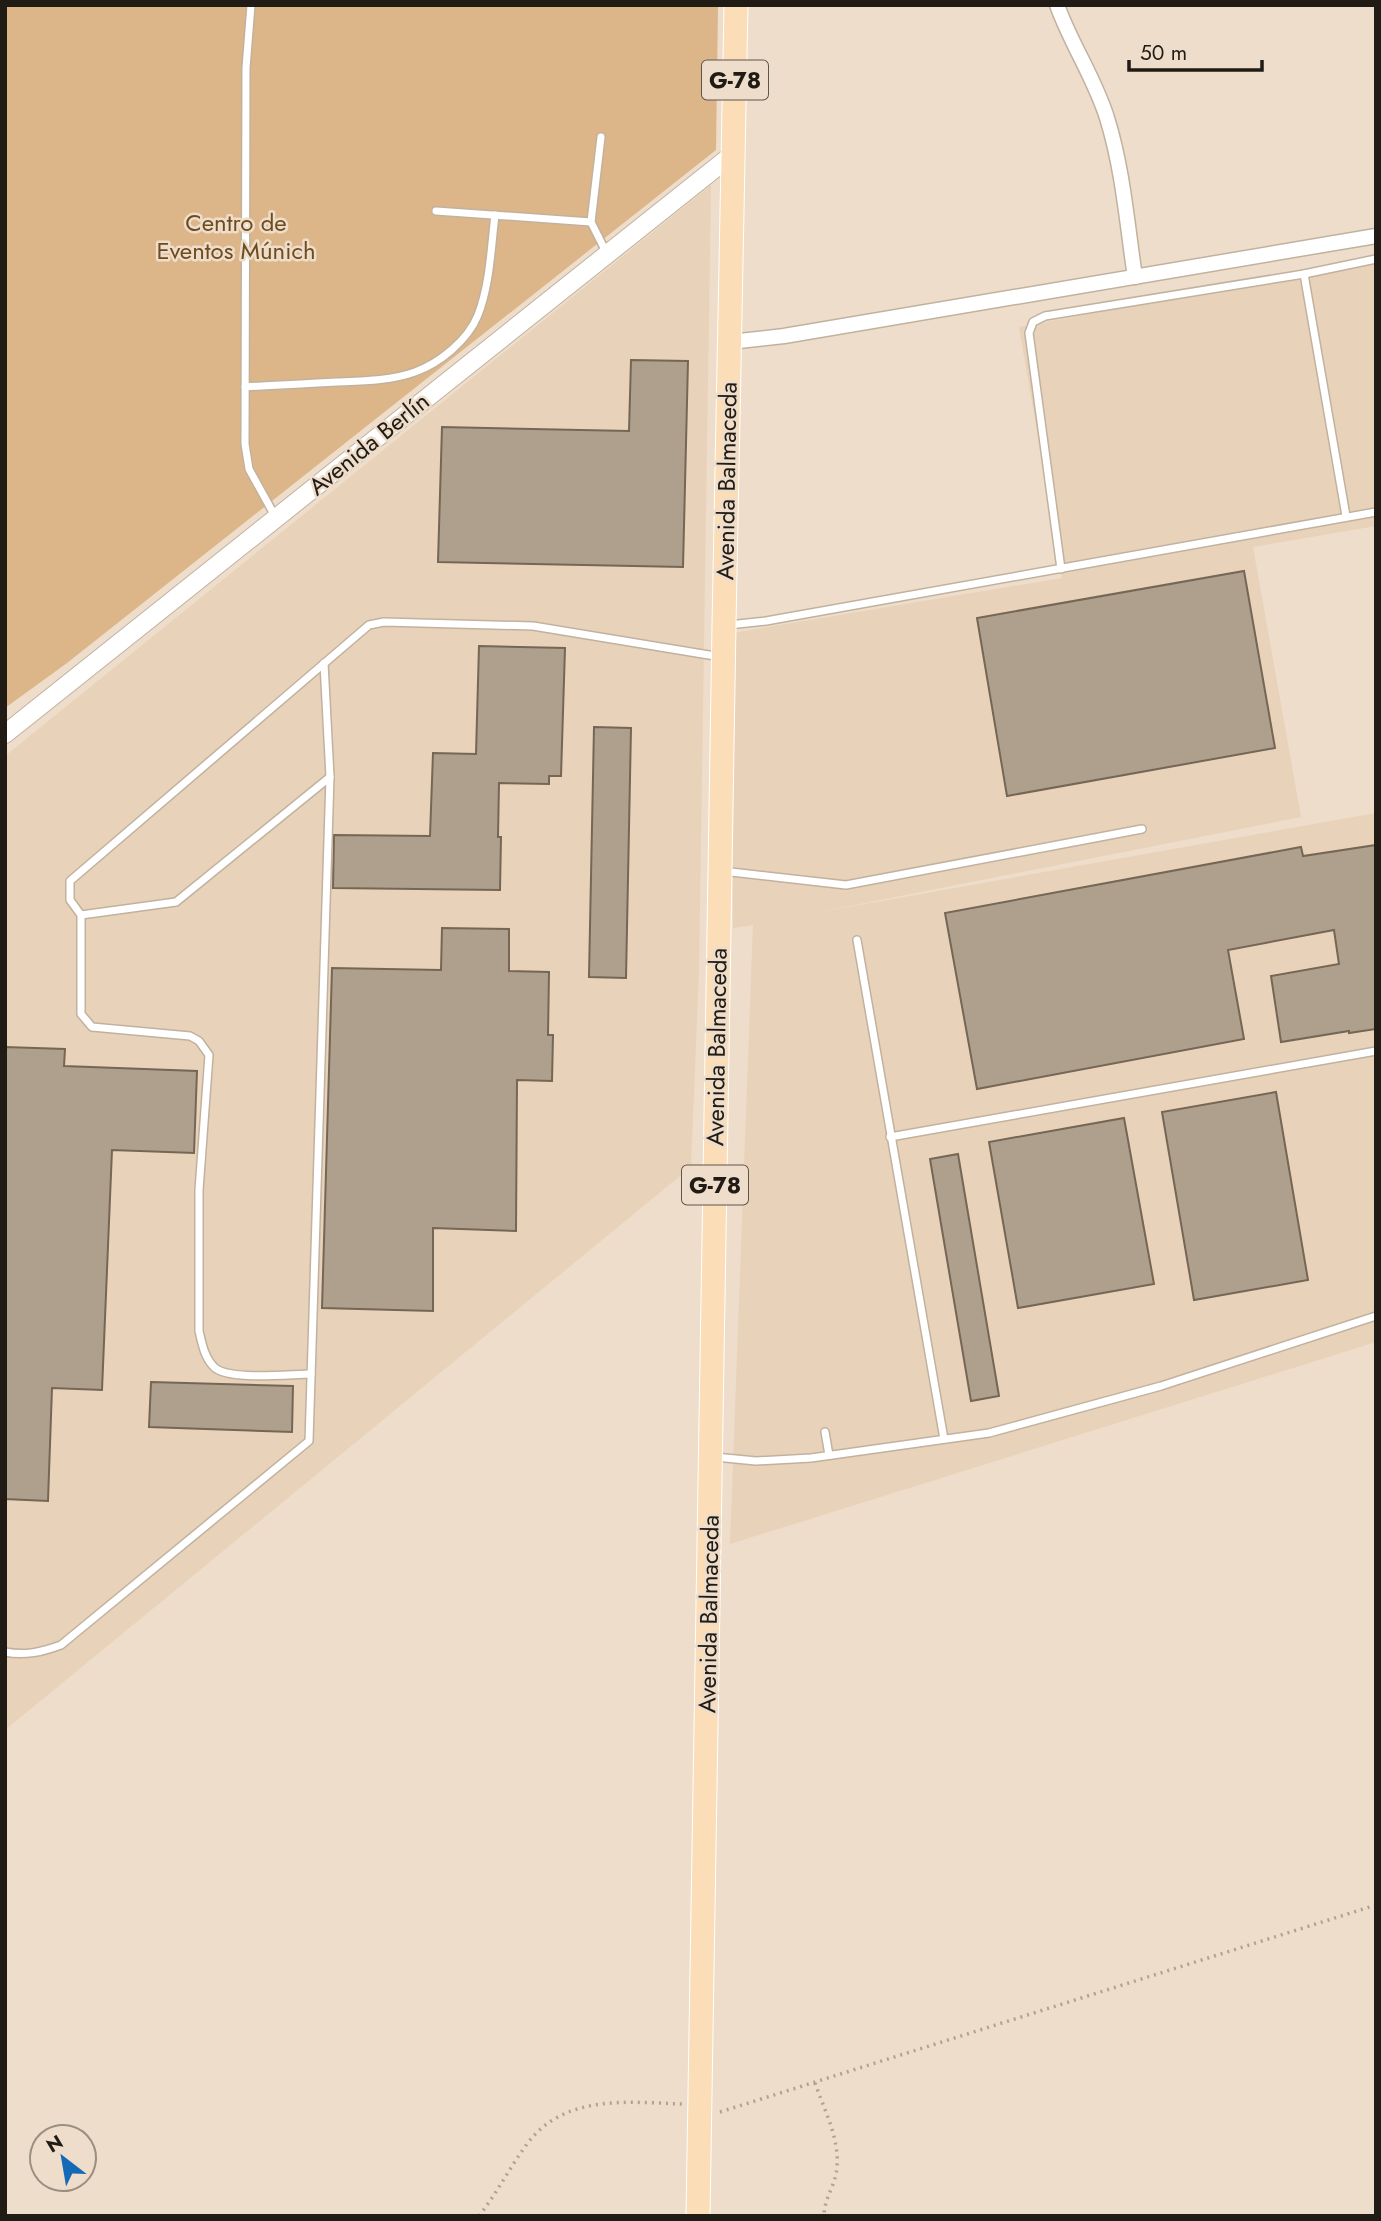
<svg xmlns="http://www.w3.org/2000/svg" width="1381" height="2221" font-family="Jost,sans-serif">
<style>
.built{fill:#e8d2b9}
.green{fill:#dcb688}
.building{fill:#afa08d;stroke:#756655;stroke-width:2}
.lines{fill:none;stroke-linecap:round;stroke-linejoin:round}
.service-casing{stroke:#c1b29f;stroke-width:10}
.minor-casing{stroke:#c1b29f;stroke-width:17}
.tertiary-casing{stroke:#c1b29f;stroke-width:20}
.primary-casing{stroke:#fff;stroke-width:25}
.path{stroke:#afa293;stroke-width:3.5;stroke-dasharray:2 5;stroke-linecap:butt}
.service{stroke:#fff;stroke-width:7}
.minor{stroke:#fff;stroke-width:14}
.tertiary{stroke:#fff;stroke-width:18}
.primary{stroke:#fbddb7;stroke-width:23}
.labels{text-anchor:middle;stroke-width:5;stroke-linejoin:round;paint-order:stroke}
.shield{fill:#edddca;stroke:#5e554b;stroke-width:2}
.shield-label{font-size:23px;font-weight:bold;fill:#201b14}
.park-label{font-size:24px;fill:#6e4c1e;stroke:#edddca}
.street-label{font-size:24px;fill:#201b14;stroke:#edddca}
</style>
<rect width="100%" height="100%" fill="#edddca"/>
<!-- built -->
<g class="built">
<polygon points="711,185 699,970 691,1167 5,1730 5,756"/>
<polygon points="1376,261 1376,526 1253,547 1301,817 814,913 1376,813 1376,1342 730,1544 753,925 733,928 732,633 1062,578 1019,327"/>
</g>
<!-- green -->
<polygon class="green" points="5,5 718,5 716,150 67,663 5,708"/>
<!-- building -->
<g class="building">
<polygon points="631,360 688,361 683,567 438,562 442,427 629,431"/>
<polygon points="1244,571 1275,748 1007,796 977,618"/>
<polygon points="479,646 565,648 561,776 549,776 549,784 499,783 498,837 501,837 500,890 333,888 334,835 430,836 433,753 476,754"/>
<polygon points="594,727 631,728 626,978 589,977"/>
<polygon points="1376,845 1376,1029 1349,1033 1349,1031 1281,1042 1271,976 1339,964 1334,930 1228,950 1244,1039 977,1089 945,913 1301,847 1303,856"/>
<polygon points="442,928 509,929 509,971 549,972 548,1035 553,1035 552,1081 517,1080 516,1231 433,1228 433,1311 322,1308 332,968 441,970"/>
<polygon points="5,1047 65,1049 64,1066 197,1071 194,1153 112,1150 102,1390 52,1388 48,1501 5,1499"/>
<polygon points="1276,1092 1308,1280 1194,1300 1162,1112"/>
<polygon points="1124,1118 1154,1284 1018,1308 989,1142"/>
<polygon points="958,1154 999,1396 971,1401 930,1159"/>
<polygon points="151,1382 293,1386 292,1432 149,1427"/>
</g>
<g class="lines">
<defs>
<g id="service">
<polyline points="251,5 246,68 245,444 249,469 276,518"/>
<polyline points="601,137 591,222 607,254"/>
<polyline points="436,211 591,222"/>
<polyline points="1304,274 1346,516"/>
<path d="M245 387C275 385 305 384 336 382 362 381 390 381 415 372 440 363 468 340 478 315 490 284 491 248 495 215"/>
<polyline points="1061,569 1029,333 1033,322 1045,316 1304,274 1376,259"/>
<polyline points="728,625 766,621 1376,512"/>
<polyline points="722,871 846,885 1142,829"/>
<polyline points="81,915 176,902 330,777 324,663"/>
<polyline points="857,940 944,1439"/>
<polyline points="890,1137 1376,1051"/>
<path d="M311 1374C290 1374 228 1381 214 1367 204 1357 202 1343 199 1331V1190L209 1055 199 1041 190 1036 92 1027 81 1014V915L70 900V881L369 625 384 622 533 626 721 657"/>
<polyline points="825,1432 829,1455"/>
<polyline points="715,1457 756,1461 811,1458 989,1433 1161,1386 1376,1316"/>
<path d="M5 1652C25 1656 42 1652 61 1645L309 1441 330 777"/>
</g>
<g id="minor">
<path d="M1057 5C1071 44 1095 79 1107 118 1123 169 1127 224 1135 277"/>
<polyline points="730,342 784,336 1376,236"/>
</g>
<polyline id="tertiary" points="5,734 733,154"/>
<polyline id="primary" points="698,2216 724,625 736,5"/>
</defs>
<!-- service casing -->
<use href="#service" class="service-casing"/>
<!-- minor casing -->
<use href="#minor" class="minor-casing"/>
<!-- tertiary casing -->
<use href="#tertiary" class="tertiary-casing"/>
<!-- primary casing -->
<use href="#primary" class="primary-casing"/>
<!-- path -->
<g class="path">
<path d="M815 2083C825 2112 842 2143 836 2174 833 2189 824 2200 824 2216"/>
<polyline points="720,2112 1376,1905"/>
<path d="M479 2216C497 2193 510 2167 527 2144 564 2094 627 2102 682 2104"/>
</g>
<!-- service -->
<use href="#service" class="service"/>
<!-- minor -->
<use href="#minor" class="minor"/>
<!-- tertiary -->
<use href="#tertiary" class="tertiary"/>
<!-- primary -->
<use href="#primary" class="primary"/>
</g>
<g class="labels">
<!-- shield labels -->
<g class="shield">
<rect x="702" y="60.5" width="66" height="39" rx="5"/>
<rect x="682" y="1165.5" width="66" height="39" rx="5"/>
</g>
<g class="shield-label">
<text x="735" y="88">G-78</text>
<text x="715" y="1193">G-78</text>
</g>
<!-- park labels -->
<g class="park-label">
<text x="236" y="231">Centro de<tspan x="236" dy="28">Eventos Múnich</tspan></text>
</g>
<!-- street labels -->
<g class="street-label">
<text transform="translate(369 444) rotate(-39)" y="8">Avenida Berlín</text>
<text transform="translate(727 481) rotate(-89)" y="8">Avenida Balmaceda</text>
<text transform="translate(717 1047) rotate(-89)" y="8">Avenida Balmaceda</text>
<text transform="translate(709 1614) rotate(-89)" y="8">Avenida Balmaceda</text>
</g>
</g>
<!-- border -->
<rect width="1381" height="2221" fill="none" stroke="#201b14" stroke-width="14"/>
<!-- north arrow -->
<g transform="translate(63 2158) rotate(329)"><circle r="33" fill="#edddca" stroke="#9b8f81" stroke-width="2"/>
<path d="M0-5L12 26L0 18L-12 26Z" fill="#156ab8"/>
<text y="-10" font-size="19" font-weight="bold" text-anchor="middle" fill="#201b14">N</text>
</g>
<!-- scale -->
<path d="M1129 60v10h133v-10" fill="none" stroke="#201b14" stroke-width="3.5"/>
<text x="1140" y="60" font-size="21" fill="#201b14" stroke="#edddca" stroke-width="5" paint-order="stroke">50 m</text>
</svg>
